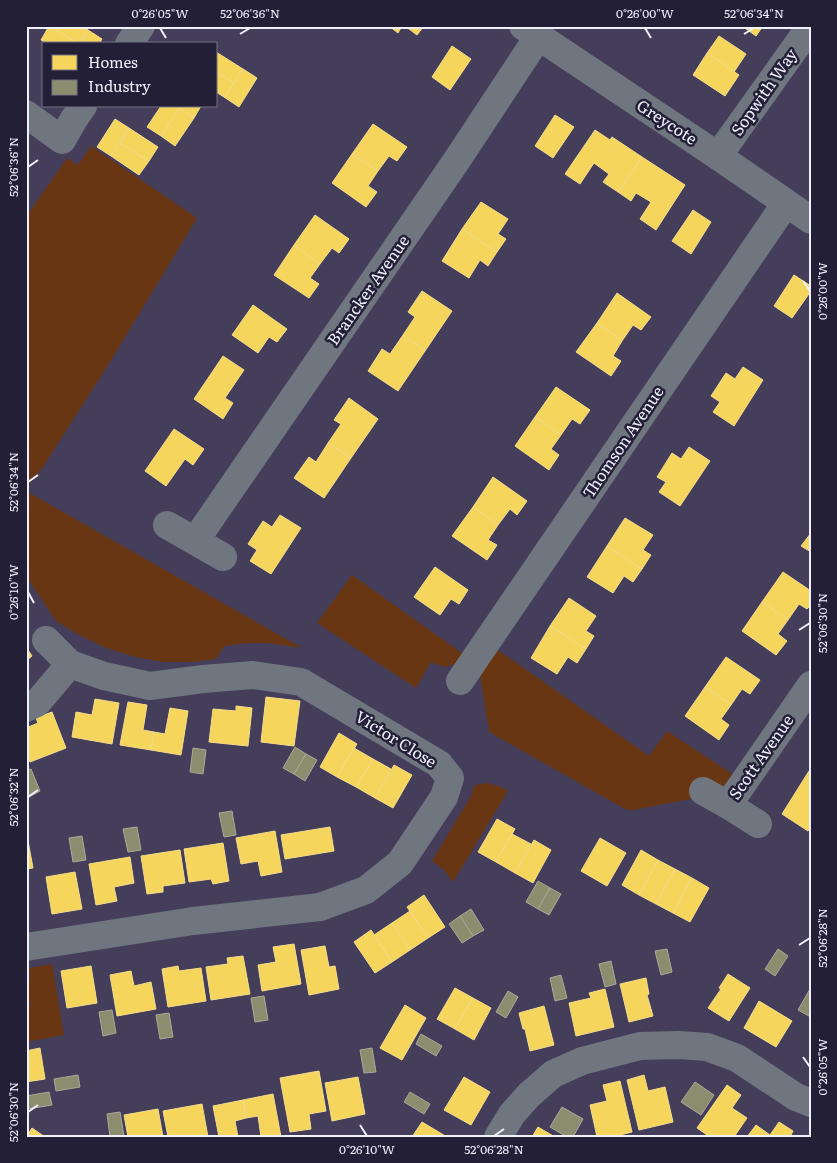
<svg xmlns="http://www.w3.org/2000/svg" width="837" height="1163" font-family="Literata,serif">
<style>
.green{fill:#693614}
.homes{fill:#f6d55c;stroke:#f4dd8c}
.industry{fill:#8c8c6e;stroke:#aa9}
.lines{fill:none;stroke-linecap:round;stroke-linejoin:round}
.minor{stroke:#6f767f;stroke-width:28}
.ticks{fill:none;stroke:#f1f0fd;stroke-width:2}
.labels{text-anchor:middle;stroke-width:5;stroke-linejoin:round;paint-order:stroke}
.street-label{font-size:16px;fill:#f1f0fd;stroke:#231f37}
.neatline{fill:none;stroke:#f1f0fd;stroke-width:2}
.ticks-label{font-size:12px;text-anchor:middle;fill:#f1f0fd}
</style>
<rect width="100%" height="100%" fill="#443e5a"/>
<!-- green -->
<g class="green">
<polygon points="91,146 197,218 110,362 43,467 26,488 26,217 67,158 78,165"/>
<polygon points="26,491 302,648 267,643 247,643 225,646 221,651 216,659 193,662 163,662 135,657 106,648 79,635 56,621 26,576"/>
<polygon points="352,575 466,656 463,661 445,667 431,662 416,688 317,623"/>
<polygon points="495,648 649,756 667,731 731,773 735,783 695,798 634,810 625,809 489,732 479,668"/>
<polygon points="487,783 501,787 508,791 453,882 444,870 432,861 471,796 475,785"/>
<path d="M52 964 64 1035 26 1042V1009L31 1003 26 1000C26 988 32 981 29 968Z"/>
</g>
<!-- homes -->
<g class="homes">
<polygon points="49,26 51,26 78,44 47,44 41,40"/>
<polygon points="51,26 82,26 88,30 78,44"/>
<polygon points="389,26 402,26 398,33"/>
<polygon points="405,26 424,26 417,35"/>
<polygon points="742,26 763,26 756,36"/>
<polygon points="88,30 102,39 99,44 79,44"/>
<polygon points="719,36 746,54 734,72 707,53"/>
<polygon points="452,46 471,59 450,90 432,77"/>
<polygon points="216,52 243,69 234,83 216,72"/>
<polygon points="707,53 739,75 725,96 693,75"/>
<polygon points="243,69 257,78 239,107 224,97"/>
<polygon points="216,72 234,83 224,97 216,92"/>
<polygon points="161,106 177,106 180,108 161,136 147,127"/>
<polygon points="177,106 201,106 194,118"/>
<polygon points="180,108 194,118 175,146 161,136"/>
<polygon points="555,115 574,127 553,158 535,146"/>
<polygon points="115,119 129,128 111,156 97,147"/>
<polygon points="373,124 407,147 397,161 389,156 378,171 352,154"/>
<polygon points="129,128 158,147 149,161 120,143"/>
<polygon points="595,130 610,140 612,137 642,157 618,192 603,182 609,174 594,163 580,184 565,174"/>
<polygon points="120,143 149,161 139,175 111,156"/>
<polygon points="352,154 378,171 368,186 377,192 366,207 332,183"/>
<polygon points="642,157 685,185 656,230 640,219 651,202 636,193 631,201 618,192"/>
<polygon points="481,202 508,219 498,234 506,239 497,252 462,229"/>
<polygon points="693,210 711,222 691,254 672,241"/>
<polygon points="315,215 349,239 339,253 332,248 320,264 294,245"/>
<polygon points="462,229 497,252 488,266 480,260 469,278 442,261"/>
<polygon points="294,245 320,264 310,278 319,284 309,298 274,275"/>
<polygon points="794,275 811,286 811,291 792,318 774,306"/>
<polygon points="422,291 452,311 425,351 403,335 415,317 408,312"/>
<polygon points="617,293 651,317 641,330 633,325 622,341 597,323"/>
<polygon points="253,305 287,329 277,342 269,337 258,353 232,335"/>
<polygon points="597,323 622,341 613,356 621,361 611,376 576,352"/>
<polygon points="403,335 425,351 398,391 368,371 382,349 390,354"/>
<polygon points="223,356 244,370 225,398 233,403 223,419 194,399"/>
<polygon points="743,367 763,380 734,426 713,412 720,402 711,396 726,373 735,379"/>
<polygon points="556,387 590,410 580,424 572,419 561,435 535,417"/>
<polygon points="349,398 378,419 351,458 328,443 341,424 334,420"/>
<polygon points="535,417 561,435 551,449 559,455 549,470 515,446"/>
<polygon points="174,429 204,449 193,465 185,459 166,486 145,471"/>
<polygon points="328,443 351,458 324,498 294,478 309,457 316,462"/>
<polygon points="689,447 710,461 680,506 659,492 666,482 657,477 672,453 681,459"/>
<polygon points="493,477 527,501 517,515 510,509 498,525 473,507"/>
<polygon points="473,507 498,525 488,540 497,545 487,560 452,536"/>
<polygon points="280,515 301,528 271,574 250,561 257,550 248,544 263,521 272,527"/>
<polygon points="625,518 653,535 643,550 651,555 642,569 607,546"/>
<polygon points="811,533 811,552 801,546"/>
<polygon points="607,546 642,569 633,582 624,576 613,593 587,577"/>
<polygon points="435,567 468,590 459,604 451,599 440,615 414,597"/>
<polygon points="783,572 811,591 811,605 807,609 799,604 788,620 762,602"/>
<polygon points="569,598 596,616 586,631 594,636 586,649 550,626"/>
<polygon points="762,602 788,620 778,634 787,641 776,655 742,631"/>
<polygon points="550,626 586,649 577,663 568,657 557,674 531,658"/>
<polygon points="26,647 32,656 26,661"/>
<polygon points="726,657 760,680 750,694 742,689 731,705 705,687"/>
<polygon points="705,687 731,705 721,719 729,725 719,740 685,716"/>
<polygon points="266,697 300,701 294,746 261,742"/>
<polygon points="95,699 119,703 112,744 72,737 76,712 92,715"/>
<polygon points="128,702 147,705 143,730 154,732 151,750 120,745"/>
<polygon points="236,706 252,708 248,746 209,742 213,709 236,711"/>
<polygon points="170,708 188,711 181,755 151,750 154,732 165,734"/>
<polygon points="52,712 66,748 30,762 26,753 26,728 38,723 36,718"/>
<polygon points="339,733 357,744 337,777 320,767"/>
<polygon points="354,748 373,759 356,787 337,777"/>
<polygon points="373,759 391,769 375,798 356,787"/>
<polygon points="394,765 412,775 393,808 375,798"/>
<polygon points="809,771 811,772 811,827 808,831 782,814"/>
<polygon points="497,819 515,829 496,862 478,852"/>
<polygon points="330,827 334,851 285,859 281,835"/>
<polygon points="26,830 33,868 26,869"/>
<polygon points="275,831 282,872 261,876 258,861 241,864 236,838"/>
<polygon points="512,834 531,844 515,873 496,862"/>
<polygon points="600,838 626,853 607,886 581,871"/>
<polygon points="534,840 551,850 533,883 515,873"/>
<polygon points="223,843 229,881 213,884 211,879 189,882 184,849"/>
<polygon points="180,850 185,883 163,886 163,892 147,894 141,856"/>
<polygon points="641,850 658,860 639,895 622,885"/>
<polygon points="130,857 134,883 114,887 117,901 96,905 89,864"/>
<polygon points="658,860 675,869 656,904 639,895"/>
<polygon points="675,869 692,878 673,913 656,904"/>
<polygon points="75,872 82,909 52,914 46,877"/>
<polygon points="692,878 709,888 690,922 673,913"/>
<polygon points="424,895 445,927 428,938 407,907"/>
<polygon points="410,911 428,938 410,950 392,923"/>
<polygon points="392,923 410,950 392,962 374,935"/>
<polygon points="371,930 392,962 375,973 354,942"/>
<polygon points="294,944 301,984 262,991 258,965 276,962 273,947"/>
<polygon points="325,946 329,967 335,966 339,989 309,995 301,950"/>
<polygon points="243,956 250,994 211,1000 206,967 228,964 227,958"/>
<polygon points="91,966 97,1003 67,1008 61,971"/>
<polygon points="178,966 179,971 201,968 206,1001 168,1007 162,969"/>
<polygon points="131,971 134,986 151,982 156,1009 117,1016 110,975"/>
<polygon points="728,974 750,988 729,1021 708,1008 721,989 719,988"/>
<polygon points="646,978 649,994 647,995 653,1016 629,1022 620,984"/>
<polygon points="455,988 473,998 455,1029 437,1019"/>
<polygon points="605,989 614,1027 576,1036 569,1003 591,998 589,993"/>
<polygon points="473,998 491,1008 474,1040 455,1029"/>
<polygon points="759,1001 792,1021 776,1047 744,1028"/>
<polygon points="405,1005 426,1018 402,1060 380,1048"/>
<polygon points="544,1006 554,1045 530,1051 525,1029 523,1029 519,1013"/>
<polygon points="40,1048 45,1079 26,1082 26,1051"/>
<polygon points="319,1071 326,1111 309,1114 311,1129 290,1132 280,1078"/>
<polygon points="644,1075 648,1091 665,1087 673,1122 639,1130 627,1080"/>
<polygon points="358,1077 365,1114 332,1121 325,1083"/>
<polygon points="464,1077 490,1092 471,1125 444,1110"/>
<polygon points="620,1081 632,1132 612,1137 597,1137 590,1105 607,1101 603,1085"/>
<polygon points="727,1085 741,1095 732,1108 747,1118 734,1137 710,1137 697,1128"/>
<polygon points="273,1094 281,1137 261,1137 258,1116 246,1118 243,1100"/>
<polygon points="243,1100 246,1118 235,1121 238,1137 219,1137 213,1106"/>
<polygon points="202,1104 208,1137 186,1137 186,1135 168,1137 163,1111"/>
<polygon points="158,1109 163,1137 128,1137 124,1115"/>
<polygon points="422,1122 447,1137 412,1137"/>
<polygon points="779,1122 793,1131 790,1137 747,1137 756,1125 770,1135"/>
<polygon points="538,1127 555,1137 532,1137"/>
<polygon points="32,1128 45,1137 26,1137"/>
</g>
<!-- industry -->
<g class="industry">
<polygon points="295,747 306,754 294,774 283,768"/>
<polygon points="193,748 206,750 203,774 190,772"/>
<polygon points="306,754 317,760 305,781 294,774"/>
<polygon points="31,769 40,791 29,797 26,791 26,771"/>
<polygon points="232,811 236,835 224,837 219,813"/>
<polygon points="137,827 141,850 128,852 123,829"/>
<polygon points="82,836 86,860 73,862 69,838"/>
<polygon points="538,881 550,888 538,909 526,902"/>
<polygon points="550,888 561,894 549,915 538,909"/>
<polygon points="471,909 484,930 473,936 460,916"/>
<polygon points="460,916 473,936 462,943 449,924"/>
<polygon points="667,949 672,972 661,975 655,951"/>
<polygon points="778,949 788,956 775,976 765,969"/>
<polygon points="611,961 616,984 605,987 599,964"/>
<polygon points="561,975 567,998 555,1001 550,978"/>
<polygon points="810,989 811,990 811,1012 809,1016 798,1010"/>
<polygon points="508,991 518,997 506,1018 496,1012"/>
<polygon points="264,996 268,1020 255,1022 251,998"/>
<polygon points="112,1010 116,1033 103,1036 99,1012"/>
<polygon points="169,1013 173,1037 160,1039 156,1015"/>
<polygon points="421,1034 442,1046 436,1056 416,1044"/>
<polygon points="372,1048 376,1072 364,1073 360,1050"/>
<polygon points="78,1075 80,1087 56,1091 54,1079"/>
<polygon points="695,1082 714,1095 701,1115 681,1102"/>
<polygon points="49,1092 52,1105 28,1109 26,1096"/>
<polygon points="410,1092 430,1104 424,1114 404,1102"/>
<polygon points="562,1107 583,1119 573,1137 567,1137 550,1127"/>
<polygon points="120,1112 124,1136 110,1137 107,1114"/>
</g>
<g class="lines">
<!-- minor -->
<g class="minor">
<polyline points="523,26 718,156 811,220"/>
<polyline points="129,44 141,26"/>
<polyline points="26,114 62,140 74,119 83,106"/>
<polyline points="718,156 805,34 811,29"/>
<polyline points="167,525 223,557"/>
<polyline points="195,541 457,160 538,37"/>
<polyline points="46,640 70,664"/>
<polyline points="460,681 786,203"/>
<polyline points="26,708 37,703 70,664 104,676 150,686 203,679 253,675 301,682 439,764 450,778 444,797 400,863 366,890 320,907 193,921 26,947"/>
<polyline points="703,791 728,805 758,824"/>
<polyline points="728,805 811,685"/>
<polyline points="498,1137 512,1114 529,1095 553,1074 582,1061 640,1046 679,1045 707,1047 737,1058 796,1097 811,1103"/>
</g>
</g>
<!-- ticks -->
<path class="ticks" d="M160 28 166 38M645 28 651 38M240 34 250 28M744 34 754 28M28 167 38 160M803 281 810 291M28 482 38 475M28 592 34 603M799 630 810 623M28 797 38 790M799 945 810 938M803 1057 810 1067M28 1112 38 1105M360 1125 367 1136M494 1136 504 1129"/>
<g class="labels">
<!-- street labels -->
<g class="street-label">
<text transform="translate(764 92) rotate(-55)" y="6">Sopwith Way</text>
<text transform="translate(667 122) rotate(33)" y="6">Greycote</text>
<text transform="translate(368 290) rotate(-55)" y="6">Brancker Avenue</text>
<text transform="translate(623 442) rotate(-56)" y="6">Thomson Avenue</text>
<text transform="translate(396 739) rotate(32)" y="6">Victor Close</text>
<text transform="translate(761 757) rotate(-55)" y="6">Scott Avenue</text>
</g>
</g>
<!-- border -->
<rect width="837" height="1163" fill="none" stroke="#231f37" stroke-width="55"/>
<!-- legend -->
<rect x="42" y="42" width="175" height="65" fill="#231f37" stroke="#757386"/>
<rect x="52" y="55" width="25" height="15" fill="#f6d55c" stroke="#757386"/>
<text x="88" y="68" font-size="15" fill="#f1f0fd">Homes</text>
<rect x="52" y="80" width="25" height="15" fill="#8c8c6e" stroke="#757386"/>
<text x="88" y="92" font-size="15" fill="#f1f0fd">Industry</text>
<rect x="28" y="28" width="782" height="1108" class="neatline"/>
<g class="ticks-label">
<text x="160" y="18">0°26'05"W</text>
<text x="250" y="18">52°06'36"N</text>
<text x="645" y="18">0°26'00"W</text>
<text x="754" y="18">52°06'34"N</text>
<text transform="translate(14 167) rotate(-90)" y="4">52°06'36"N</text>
<text transform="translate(823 291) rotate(-90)" y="4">0°26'00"W</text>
<text transform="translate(14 482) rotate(-90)" y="4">52°06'34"N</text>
<text transform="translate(14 592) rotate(-90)" y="4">0°26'10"W</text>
<text transform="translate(823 623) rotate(-90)" y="4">52°06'30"N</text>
<text transform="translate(14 797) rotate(-90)" y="4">52°06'32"N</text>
<text transform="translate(823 938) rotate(-90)" y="4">52°06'28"N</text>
<text transform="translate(823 1067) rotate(-90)" y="4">0°26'05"W</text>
<text transform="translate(14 1112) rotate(-90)" y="4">52°06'30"N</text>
<text x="367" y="1154">0°26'10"W</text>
<text x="494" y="1154">52°06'28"N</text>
</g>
</svg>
